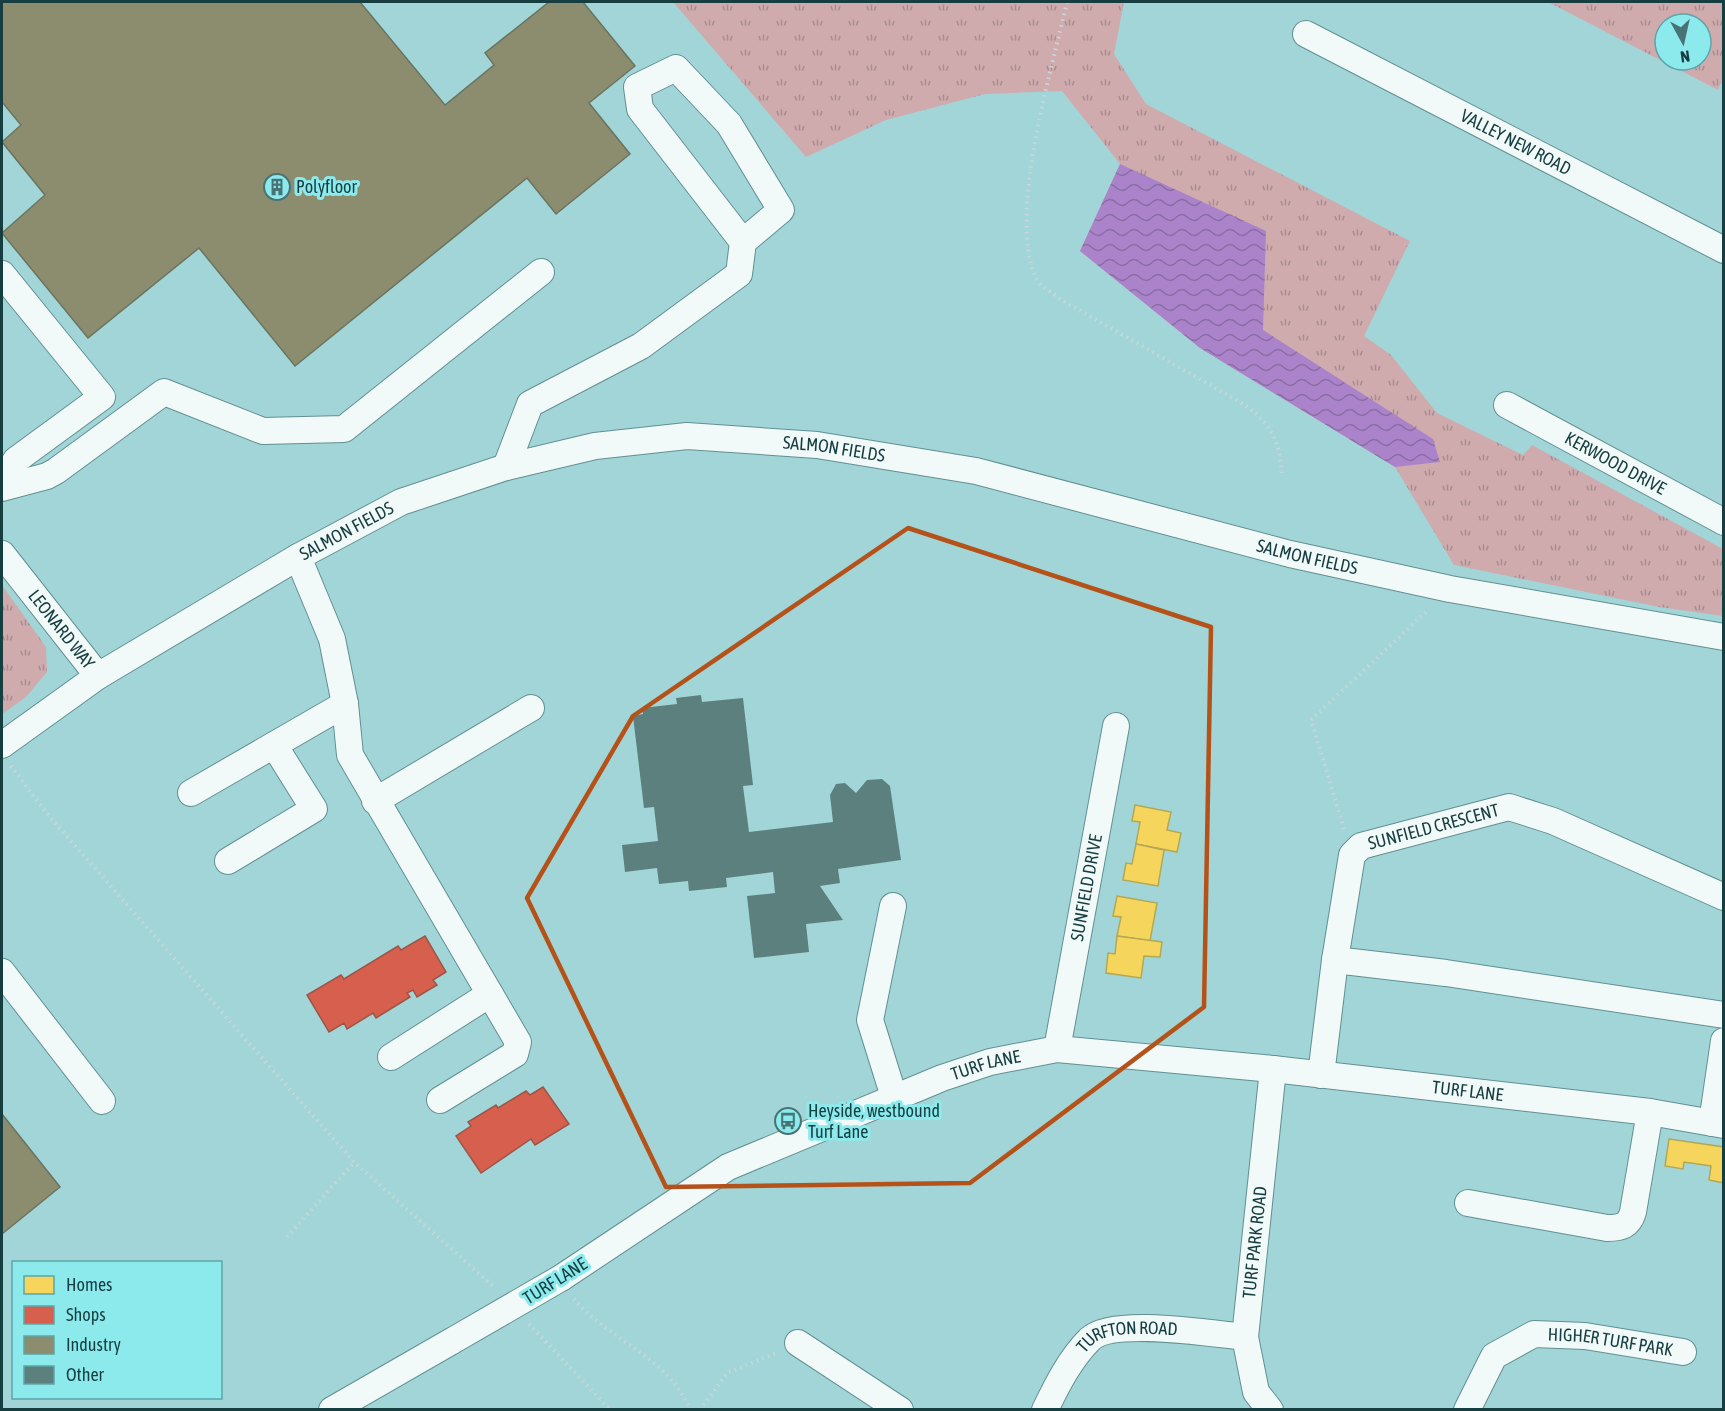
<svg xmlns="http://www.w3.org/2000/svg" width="1725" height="1411" font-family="'Asap Condensed',sans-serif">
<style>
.grass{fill:url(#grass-tufts);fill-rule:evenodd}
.water{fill:url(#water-waves)}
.homes{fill:#f6d55c;stroke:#b3a854;stroke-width:1.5}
.shops{fill:#d6604d;stroke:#9c5649;stroke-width:1.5}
.industry{fill:#8c8c6e;stroke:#697560;stroke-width:1.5}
.building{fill:#5b807e}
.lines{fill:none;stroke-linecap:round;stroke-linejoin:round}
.minor-casing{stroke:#629091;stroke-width:28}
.path{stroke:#c7d8d9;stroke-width:4;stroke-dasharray:1.5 4.5;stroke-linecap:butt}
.minor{stroke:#f1f9f9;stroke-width:26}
.minor-bridge-casing{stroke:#629091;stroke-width:28;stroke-linecap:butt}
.minor-bridge{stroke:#f1f9f9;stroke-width:26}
.marked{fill:none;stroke:#b45219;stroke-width:4.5;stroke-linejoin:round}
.labels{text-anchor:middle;stroke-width:6;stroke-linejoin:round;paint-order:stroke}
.street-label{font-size:18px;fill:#163e40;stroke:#8ceaed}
.poi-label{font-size:18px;fill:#163e40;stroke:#8ceaed;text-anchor:start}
</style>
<defs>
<pattern id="grass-tufts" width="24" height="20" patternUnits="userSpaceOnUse" patternTransform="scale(1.5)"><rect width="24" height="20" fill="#cfabae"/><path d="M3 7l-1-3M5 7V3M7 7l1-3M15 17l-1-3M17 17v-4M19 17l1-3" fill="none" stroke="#a78d8f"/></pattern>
<pattern id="water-waves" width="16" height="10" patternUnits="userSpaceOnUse" patternTransform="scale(1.5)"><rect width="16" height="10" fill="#ab83ca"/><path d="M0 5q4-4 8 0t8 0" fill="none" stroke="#8a6da5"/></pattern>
</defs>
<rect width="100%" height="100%" fill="#a2d5d7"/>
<!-- grass -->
<g class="grass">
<polygon points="673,2 1124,2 1114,54 1146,104 1410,241 1364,336 1391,355 1437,413 1523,455 1532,445 1723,549 1723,616 1659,607 1454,565 1395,467 1200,348 1080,251 1120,164 1062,91 985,94 886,120 806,157"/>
<path d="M1548 2H1723V77L1718 90ZM1665 24H1701V60H1665Z"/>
<polygon points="2,585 46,647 47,672 26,697 2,714"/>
</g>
<!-- water -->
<polygon class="water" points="1120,164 1266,231 1263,330 1433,439 1440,462 1395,467 1200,348 1080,251"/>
<!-- homes -->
<g class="homes">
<polygon points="1135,805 1171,812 1167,830 1181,833 1177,852 1136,844 1140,822 1132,821"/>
<polygon points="1136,844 1164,850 1158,886 1123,880 1126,863 1132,864"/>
<polygon points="1117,896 1157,903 1150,941 1117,936 1121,917 1113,916"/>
<polygon points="1117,936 1162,942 1160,957 1144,956 1141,978 1106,973 1108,953 1115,954"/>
<polygon points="1669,1139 1724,1147 1724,1183 1709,1180 1711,1166 1684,1162 1683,1169 1665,1166"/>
</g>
<!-- shops -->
<g class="shops">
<polygon points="425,936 446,972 433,980 437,985 417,997 413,990 407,993 410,997 376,1018 373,1013 347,1029 344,1023 329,1032 307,995 341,975 344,979 398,946 401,950"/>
<polygon points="543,1087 569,1124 535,1145 531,1139 481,1173 456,1136 471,1126 468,1122 496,1105 498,1108 526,1091 530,1095"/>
</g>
<!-- industry -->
<g class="industry">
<polygon points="2,2 360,2 445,105 494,65 485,53 549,2 583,2 635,66 589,103 630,154 556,214 527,178 295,366 199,248 88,338 2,233 45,195 2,142 21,125 2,102"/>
<polygon points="2,1114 60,1187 2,1234"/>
</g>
<!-- building -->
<polygon class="building" points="701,695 702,702 743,698 753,785 743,786 749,832 833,822 830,795 836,784 845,783 856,793 867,780 882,779 890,786 901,860 838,869 840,883 820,886 843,920 806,924 809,952 754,958 747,896 775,893 773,872 726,878 727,887 689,891 688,881 659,884 657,868 625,872 622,845 658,841 654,807 644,808 633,716 643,714 642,708 677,704 676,698"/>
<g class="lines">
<defs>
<g id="minor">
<path id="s1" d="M1306 34 1724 250"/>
<polyline points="2,274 102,397 16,460 2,481"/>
<path id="s2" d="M1507 405 1724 522"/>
<polyline points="506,467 530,404 641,346 739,274 743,242 640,109 637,87 676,68 729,124 781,210 743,242"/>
<polyline points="2,488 47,476 56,471 164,392 263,431 344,429 541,272"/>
<path id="s3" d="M2 554 98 676"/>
<polyline points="298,557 332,639 345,704 350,755 518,1042 515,1054 440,1100"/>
<path id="s4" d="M2 745 98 676 298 557 401 502 506 467 595 446 687 436 817 445 976 471 1290 554 1450 589 1724 637"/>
<polyline points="191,793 345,704"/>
<polyline points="375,801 531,708"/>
<polyline points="228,861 314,809 274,745"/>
<polyline points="893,906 870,1020 894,1097"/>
<polyline points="1335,960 1446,973 1724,1015"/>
<polyline points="2,972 102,1101"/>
<path id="s5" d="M1057 1049 1116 726"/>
<polyline points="391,1057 490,994"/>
<path id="s6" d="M1321 1075 1335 960 1352 855 1361 846 1509 807 1553 821 1724 897"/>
<polyline points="1712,1123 1724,1041"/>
<path d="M1468 1203 1607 1228C1621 1228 1629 1226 1633 1212L1650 1112"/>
<path id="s7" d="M561 1278 728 1167 942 1078 990 1062 1057 1049 1273 1069 1650 1112 1724 1125"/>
<polyline points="798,1343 900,1410"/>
<polyline points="332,1410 452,1341"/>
<path id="s8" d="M1045 1410C1057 1385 1070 1359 1090 1339 1113 1317 1213 1334 1245 1337"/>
<path id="s9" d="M1270 1410 1256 1392 1245 1337 1273 1069"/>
<path id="s10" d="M1467 1410 1494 1356 1534 1334 1585 1336 1683 1352"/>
</g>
</defs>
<!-- minor casing -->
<use href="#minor" class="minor-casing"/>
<!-- path -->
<g class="path">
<path d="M1067 2C1052 69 1007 216 1036 278 1040 286 1053 293 1060 299L1245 405C1273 427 1280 441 1282 477"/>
<polyline points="11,766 48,815 354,1162 495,1288"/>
<polyline points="1344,829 1311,720 1428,610"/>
<polyline points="287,1237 354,1162"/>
<path d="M574 1299C608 1340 669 1357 690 1410"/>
<polyline points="529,1324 610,1410"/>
<polyline points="700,1410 727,1373 776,1353"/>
</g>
<!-- minor -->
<use href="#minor" class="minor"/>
<defs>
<polyline id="minor-bridge" points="452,1341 561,1278"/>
</defs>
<!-- minor-bridge casing -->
<use href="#minor-bridge" class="minor-bridge-casing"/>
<!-- minor-bridge -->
<use href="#minor-bridge" class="minor-bridge"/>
</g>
<!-- marked area -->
<path class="marked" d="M908 528 1211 627 1204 1007 970 1183 666 1187 527 898 633 716Z"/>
<!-- icons -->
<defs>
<symbol id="building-ring" viewBox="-11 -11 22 22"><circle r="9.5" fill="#8ceaed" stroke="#477375" stroke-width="1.5"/><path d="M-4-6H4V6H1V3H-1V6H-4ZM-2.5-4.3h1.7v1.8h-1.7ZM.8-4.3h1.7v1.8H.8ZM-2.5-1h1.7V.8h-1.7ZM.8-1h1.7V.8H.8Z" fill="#477375"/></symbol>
<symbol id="bus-ring" viewBox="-11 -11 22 22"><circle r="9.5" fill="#8ceaed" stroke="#477375" stroke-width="1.5"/><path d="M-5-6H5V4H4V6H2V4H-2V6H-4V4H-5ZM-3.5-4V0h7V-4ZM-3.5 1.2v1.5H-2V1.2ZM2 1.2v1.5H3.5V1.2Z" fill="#477375"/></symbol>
</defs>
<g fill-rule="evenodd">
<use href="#building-ring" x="262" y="172" width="30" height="30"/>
<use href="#bus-ring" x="773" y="1106" width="30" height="30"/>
</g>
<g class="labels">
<!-- street labels -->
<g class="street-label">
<text dy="6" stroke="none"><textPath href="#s1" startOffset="236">VALLEY NEW ROAD</textPath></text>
<text dy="6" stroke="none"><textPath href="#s4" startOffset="910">SALMON FIELDS</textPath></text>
<text dy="6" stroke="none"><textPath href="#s2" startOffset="123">KERWOOD DRIVE</textPath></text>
<text dy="6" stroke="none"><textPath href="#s4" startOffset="406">SALMON FIELDS</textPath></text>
<text dy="6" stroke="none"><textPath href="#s4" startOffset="1396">SALMON FIELDS</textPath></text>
<text dy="6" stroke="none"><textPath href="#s3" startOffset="96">LEONARD WAY</textPath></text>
<text dy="6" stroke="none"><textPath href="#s6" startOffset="310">SUNFIELD CRESCENT</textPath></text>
<text dy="6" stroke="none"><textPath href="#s5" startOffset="164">SUNFIELD DRIVE</textPath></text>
<text dy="6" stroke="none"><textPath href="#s7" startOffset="478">TURF LANE</textPath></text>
<text dy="6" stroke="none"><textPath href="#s7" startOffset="964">TURF LANE</textPath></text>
<text dy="6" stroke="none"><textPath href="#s9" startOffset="174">TURF PARK ROAD</textPath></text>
<text transform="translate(555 1281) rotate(-32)" y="6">TURF LANE</text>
<text dy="6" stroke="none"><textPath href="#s10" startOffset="183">HIGHER TURF PARK</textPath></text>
<text dy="6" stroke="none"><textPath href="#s8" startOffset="122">TURFTON ROAD</textPath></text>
</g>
<!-- poi labels -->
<g class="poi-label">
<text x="296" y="193">Polyfloor</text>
<text x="808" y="1117">Heyside, westbound<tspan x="808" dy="21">Turf Lane</tspan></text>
</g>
</g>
<!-- border -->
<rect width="1725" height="1411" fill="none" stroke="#163e40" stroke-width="6"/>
<!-- legend -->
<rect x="12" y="1261" width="210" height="138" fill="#8ceaed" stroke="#5da5a8" stroke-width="1.5"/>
<rect x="24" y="1276" width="30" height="18" fill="#f6d55c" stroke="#5da5a8" stroke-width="1.5"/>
<text x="66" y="1291" font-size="18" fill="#163e40">Homes</text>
<rect x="24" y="1306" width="30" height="18" fill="#d6604d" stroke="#5da5a8" stroke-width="1.5"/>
<text x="66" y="1321" font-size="18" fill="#163e40">Shops</text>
<rect x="24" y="1336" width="30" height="18" fill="#8c8c6e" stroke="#5da5a8" stroke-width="1.5"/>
<text x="66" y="1351" font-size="18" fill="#163e40">Industry</text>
<rect x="24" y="1366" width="30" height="18" fill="#5b807e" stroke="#5da5a8" stroke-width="1.5"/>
<text x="66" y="1381" font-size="18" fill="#163e40">Other</text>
<!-- north arrow -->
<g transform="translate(1683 42) rotate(172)"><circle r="28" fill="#8ceaed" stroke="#5da5a8" stroke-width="1.5"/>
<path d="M0-4.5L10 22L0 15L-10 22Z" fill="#477375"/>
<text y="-9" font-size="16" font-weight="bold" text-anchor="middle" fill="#163e40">N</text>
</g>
</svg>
